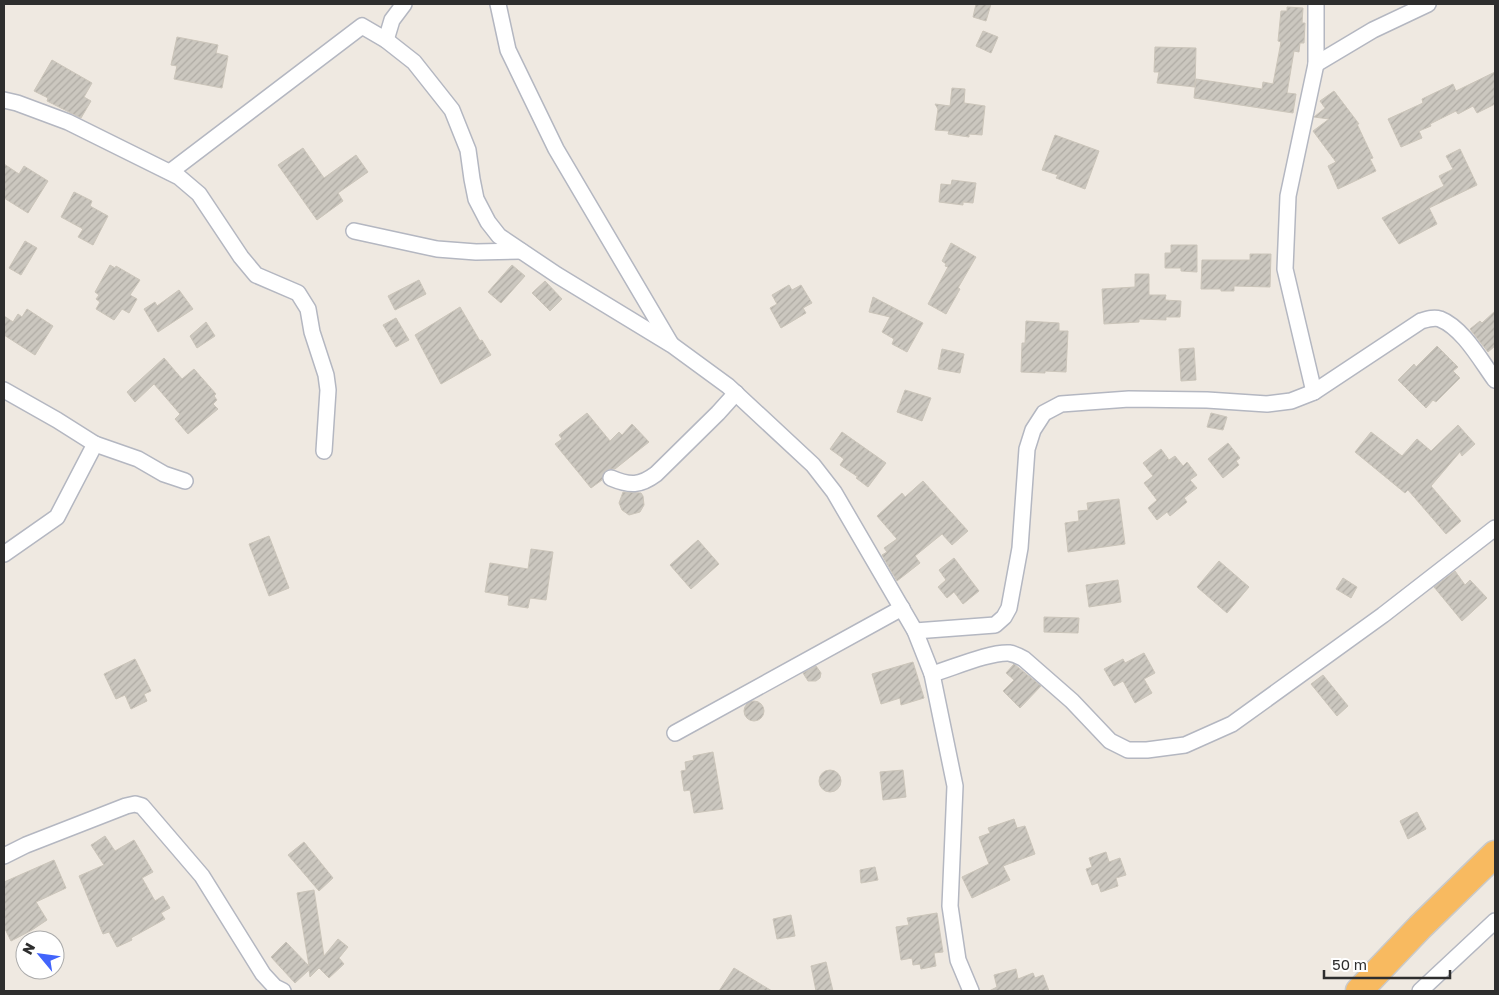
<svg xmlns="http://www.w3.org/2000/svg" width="1499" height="995" font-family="'Golos Text',sans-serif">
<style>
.building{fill:url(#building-hatch);stroke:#cbc5ba}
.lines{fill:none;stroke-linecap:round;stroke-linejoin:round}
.minor-casing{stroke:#b4b7c1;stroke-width:18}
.trunk-casing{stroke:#c9c9c9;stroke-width:29}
.minor{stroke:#fff;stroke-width:15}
.trunk{stroke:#f8ba60;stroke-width:26}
</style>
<defs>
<pattern id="building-hatch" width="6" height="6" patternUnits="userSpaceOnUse" patternTransform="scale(1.25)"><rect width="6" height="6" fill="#cbc7bf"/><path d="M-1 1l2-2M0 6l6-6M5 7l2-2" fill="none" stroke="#afaba4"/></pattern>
</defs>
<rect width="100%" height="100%" fill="#efe9e1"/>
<!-- building -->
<g class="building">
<polygon points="976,4 991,4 986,21 973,17"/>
<polygon points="1287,7 1303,8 1302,23 1305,23 1304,43 1300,43 1299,52 1294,51 1287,93 1296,94 1293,113 1194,98 1196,79 1262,89 1263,82 1273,84 1281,42 1278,41 1281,11 1287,11"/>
<polygon points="983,31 998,37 991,53 976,46"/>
<polygon points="177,37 218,45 216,53 228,56 222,88 174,79 177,66 171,65"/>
<polygon points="1155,47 1196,48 1195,87 1157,83 1159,72 1154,72"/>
<polygon points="52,60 92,83 84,97 91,101 81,118 47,101 48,98 34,91"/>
<polygon points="1495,72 1495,104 1477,113 1473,106 1458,114 1456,111 1430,124 1431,126 1419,131 1422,138 1401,147 1388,119 1423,103 1422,99 1453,84 1456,91"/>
<polygon points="952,88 965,89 964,103 985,106 982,135 969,134 969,137 948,134 949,131 935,130 938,109 935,104 950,106"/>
<polygon points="1334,91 1359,124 1357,124 1373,158 1370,159 1376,171 1338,189 1328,166 1336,162 1313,131 1329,119 1314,117 1325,108 1320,101"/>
<polygon points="1055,135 1099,151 1085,189 1056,178 1058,175 1042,170"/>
<polygon points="303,148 324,178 356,155 368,172 338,193 343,201 317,220 278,165"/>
<polygon points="1460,149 1477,185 1429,208 1437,224 1399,244 1382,218 1444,186 1439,176 1453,169 1446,156"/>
<polygon points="4,164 19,174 24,166 48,181 28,213 4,198"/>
<polygon points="952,180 976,183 973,203 963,202 963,205 939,202 941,184 951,185"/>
<polygon points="74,192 92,201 90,206 108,216 93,245 78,237 83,229 61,217"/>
<polygon points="25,241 37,248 21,275 9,268"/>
<polygon points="951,243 976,257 958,288 960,289 946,314 928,304 948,267 945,266 946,264 942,261"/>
<polygon points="1171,245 1197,245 1197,272 1181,271 1181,268 1165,268 1165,253 1171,253"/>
<polygon points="1250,254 1271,254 1270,287 1234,286 1234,291 1221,291 1221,289 1201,289 1202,260 1250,260"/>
<polygon points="110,265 115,268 116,266 140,280 130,295 137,299 129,313 122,309 114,320 96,309 100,302 96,299 99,295 95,292"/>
<polygon points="512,265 525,276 501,303 488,292"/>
<polygon points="1135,274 1149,274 1149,295 1166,295 1165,300 1181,301 1180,317 1166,317 1166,320 1139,319 1139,322 1104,324 1102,289 1135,287"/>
<polygon points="419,280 426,294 395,310 388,296"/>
<polygon points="545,281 562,299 550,311 532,293"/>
<polygon points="789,285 792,290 801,285 812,303 803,308 806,313 781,328 770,308 777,304 772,295"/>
<polygon points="179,290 193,309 158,332 144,309 155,302 157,306"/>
<polygon points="873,297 923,323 907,352 892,344 894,339 882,332 890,317 869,312"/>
<polygon points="460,307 480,341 482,340 491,355 441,384 415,335"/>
<polygon points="27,309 53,326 35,355 4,335 4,316 13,322 18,314 22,317"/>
<polygon points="1495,311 1495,346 1488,352 1470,329 1480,321 1482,323"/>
<polygon points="396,318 409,340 396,347 383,325"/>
<polygon points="1026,321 1059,323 1059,331 1068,331 1066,372 1045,371 1045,373 1021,372 1022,343 1025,343"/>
<polygon points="206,322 215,336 197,348 190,336"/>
<polygon points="1437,346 1458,367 1453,371 1460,378 1436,402 1433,400 1426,408 1398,380 1414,364 1416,367"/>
<polygon points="1194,348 1196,380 1181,381 1179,349"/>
<polygon points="942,349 964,354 960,373 938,369"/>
<polygon points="164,358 182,379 194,369 216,394 214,396 217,400 213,404 218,409 188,434 175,419 180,414 154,384 135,402 127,392"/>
<polygon points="905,390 931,398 922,421 897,412"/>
<polygon points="587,413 610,441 619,432 622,435 632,424 649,442 615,469 609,469 605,471 602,480 591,488 555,444 562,439 559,435"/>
<polygon points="1211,413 1227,417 1223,430 1207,427"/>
<polygon points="1458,425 1475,444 1462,456 1460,452 1431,486 1461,521 1446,534 1408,490 1405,493 1355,452 1371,432 1402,456 1417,439 1431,451"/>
<polygon points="842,432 886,463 868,487 856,478 858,477 840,465 844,459 830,449"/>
<polygon points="1228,443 1240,458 1236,461 1239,465 1223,478 1208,459"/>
<polygon points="1161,449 1169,460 1175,456 1183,466 1187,462 1197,475 1190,480 1197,488 1184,498 1187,502 1170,516 1167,512 1157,520 1148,508 1157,500 1144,483 1153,476 1143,463"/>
<polygon points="923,481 968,531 952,545 942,534 915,556 920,563 897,581 882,555 887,552 884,548 897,539 877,516 902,493 905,497"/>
<polygon points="623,492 641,493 643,496 644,505 640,512 629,515 622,510 619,503"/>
<polygon points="1119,499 1125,544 1068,552 1065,523 1079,521 1078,511 1088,510 1087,503"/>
<polygon points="269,536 289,588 269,596 249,544"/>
<polygon points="698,540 719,564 691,589 670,565"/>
<polygon points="531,549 553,552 546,600 530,598 528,608 508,605 509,596 485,592 490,563 528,569"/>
<polygon points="954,558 979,591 963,604 954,592 947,598 938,587 946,580 939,570"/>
<polygon points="1219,561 1249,587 1227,613 1197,587"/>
<polygon points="1455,571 1465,585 1470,580 1487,598 1462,621 1434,587"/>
<polygon points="1343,578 1357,587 1351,598 1336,589"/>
<polygon points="1118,580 1121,602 1089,607 1086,585"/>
<polygon points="1044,617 1079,618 1078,633 1044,632"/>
<polygon points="1144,653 1155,673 1144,679 1152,693 1135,703 1123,681 1114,686 1104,669 1123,659 1125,663"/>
<polygon points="135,659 151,691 144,694 147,701 131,709 125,695 116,699 104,674"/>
<polygon points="913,662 924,698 901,705 900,698 881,704 872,674"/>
<polygon points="1014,664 1041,686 1020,708 1003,691 1014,680 1006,673"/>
<polygon points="816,666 821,673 820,678 816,681 808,681 803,673"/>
<polygon points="1323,675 1348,706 1337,716 1311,684"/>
<circle cx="754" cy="711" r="10"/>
<polygon points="713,752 723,809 694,813 690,790 684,791 681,771 686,770 685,762 694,760 693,756"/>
<circle cx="830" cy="781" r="11"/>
<polygon points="903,770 906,797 883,800 880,772"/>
<polygon points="1417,812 1426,829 1408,839 1400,821"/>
<polygon points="1014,819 1017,828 1025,826 1035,854 1003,866 1010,880 972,898 962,877 989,864 979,837 990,833 988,828"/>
<polygon points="105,836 115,851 134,840 153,872 142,878 155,901 163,896 170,908 161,913 165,919 131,938 132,940 117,947 109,932 103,934 79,876 104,865 91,845"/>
<polygon points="304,842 333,878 319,891 288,855"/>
<polygon points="1106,852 1109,862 1120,858 1126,875 1116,878 1118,886 1101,892 1098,883 1092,885 1086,869 1092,867 1089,858"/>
<polygon points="54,860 66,888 36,902 47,920 32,930 11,941 4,927 4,882"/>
<polygon points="875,867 878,880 861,883 860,870"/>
<polygon points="314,890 324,956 338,939 348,947 339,958 344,964 329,978 319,968 310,977 309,970 295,983 271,957 286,942 309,966 297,893"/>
<polygon points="937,913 943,952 934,953 936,966 921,969 920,964 913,965 912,958 901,960 896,927 909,925 907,918"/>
<polygon points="791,915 795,936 777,939 773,919"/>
<polygon points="826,962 833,991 816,991 811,966"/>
<polygon points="734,968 772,991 719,991"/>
<polygon points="1016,969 1018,979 1033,973 1035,978 1043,975 1049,991 989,991 997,987 994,975"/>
</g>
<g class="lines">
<defs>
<g id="minor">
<polyline points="498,4 508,50 556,149 671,344"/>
<polyline points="386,40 392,20 404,4"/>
<polyline points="1316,64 1373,30 1428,4"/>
<polyline points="4,100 17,103 68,122 179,177 199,194 241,257 256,275 298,293 308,309 312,332 326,375 328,390 324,451"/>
<polyline points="170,172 362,26 386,40 414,62 452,110 468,150 472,179 476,199 488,222 499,236 557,275 672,345 728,386 813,465 834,492 915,631 932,674 955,786 950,906 958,960 971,991"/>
<polyline points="354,231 437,249 476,252 521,251"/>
<polyline points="4,390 57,420 95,444 138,459 164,474 185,481"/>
<polyline points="1314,392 1285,269 1288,196 1316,64 1316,4"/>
<path d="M611 478C630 486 640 486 656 474L718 413 736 393"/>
<polyline points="4,554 57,517 95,444"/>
<path d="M915 631 995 625 1004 617 1009 608 1020 548 1027 449 1033 430 1044 413 1061 404 1129 399 1207 400 1267 404 1291 401 1314 392 1421 321C1428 319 1434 317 1440 319 1463 328 1481 361 1495 380"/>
<path d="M932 674C953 668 989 652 1009 653 1015 654 1019 656 1024 659L1072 701 1110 741 1128 750H1147L1185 745 1232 724 1383 615 1495 528"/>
<polyline points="675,733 902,608"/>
<polyline points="4,856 26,845 126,806 135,804 142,806 202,876 263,974 275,987 283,991"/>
<polyline points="1420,991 1495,921"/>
</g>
<polyline id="trunk" points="1359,991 1420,927 1495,854"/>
</defs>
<!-- minor casing -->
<use href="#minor" class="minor-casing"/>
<!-- trunk casing -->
<use href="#trunk" class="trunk-casing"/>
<!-- minor -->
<use href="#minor" class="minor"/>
<!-- trunk -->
<use href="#trunk" class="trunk"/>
</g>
<!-- border -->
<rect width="1499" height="995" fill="none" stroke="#2e2e2e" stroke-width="10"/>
<!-- north arrow -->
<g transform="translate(40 955) rotate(299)"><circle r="24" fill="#ffffff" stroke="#ababab"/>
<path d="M0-4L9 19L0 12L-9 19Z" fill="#4264fb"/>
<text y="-8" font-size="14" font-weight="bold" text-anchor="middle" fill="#2e2e2e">N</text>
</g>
<!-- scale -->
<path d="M1324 970v8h126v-8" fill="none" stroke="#2e2e2e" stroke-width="2.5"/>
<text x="1332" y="970" font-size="15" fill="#2e2e2e" stroke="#ffffff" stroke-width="4" paint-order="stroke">50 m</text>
</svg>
